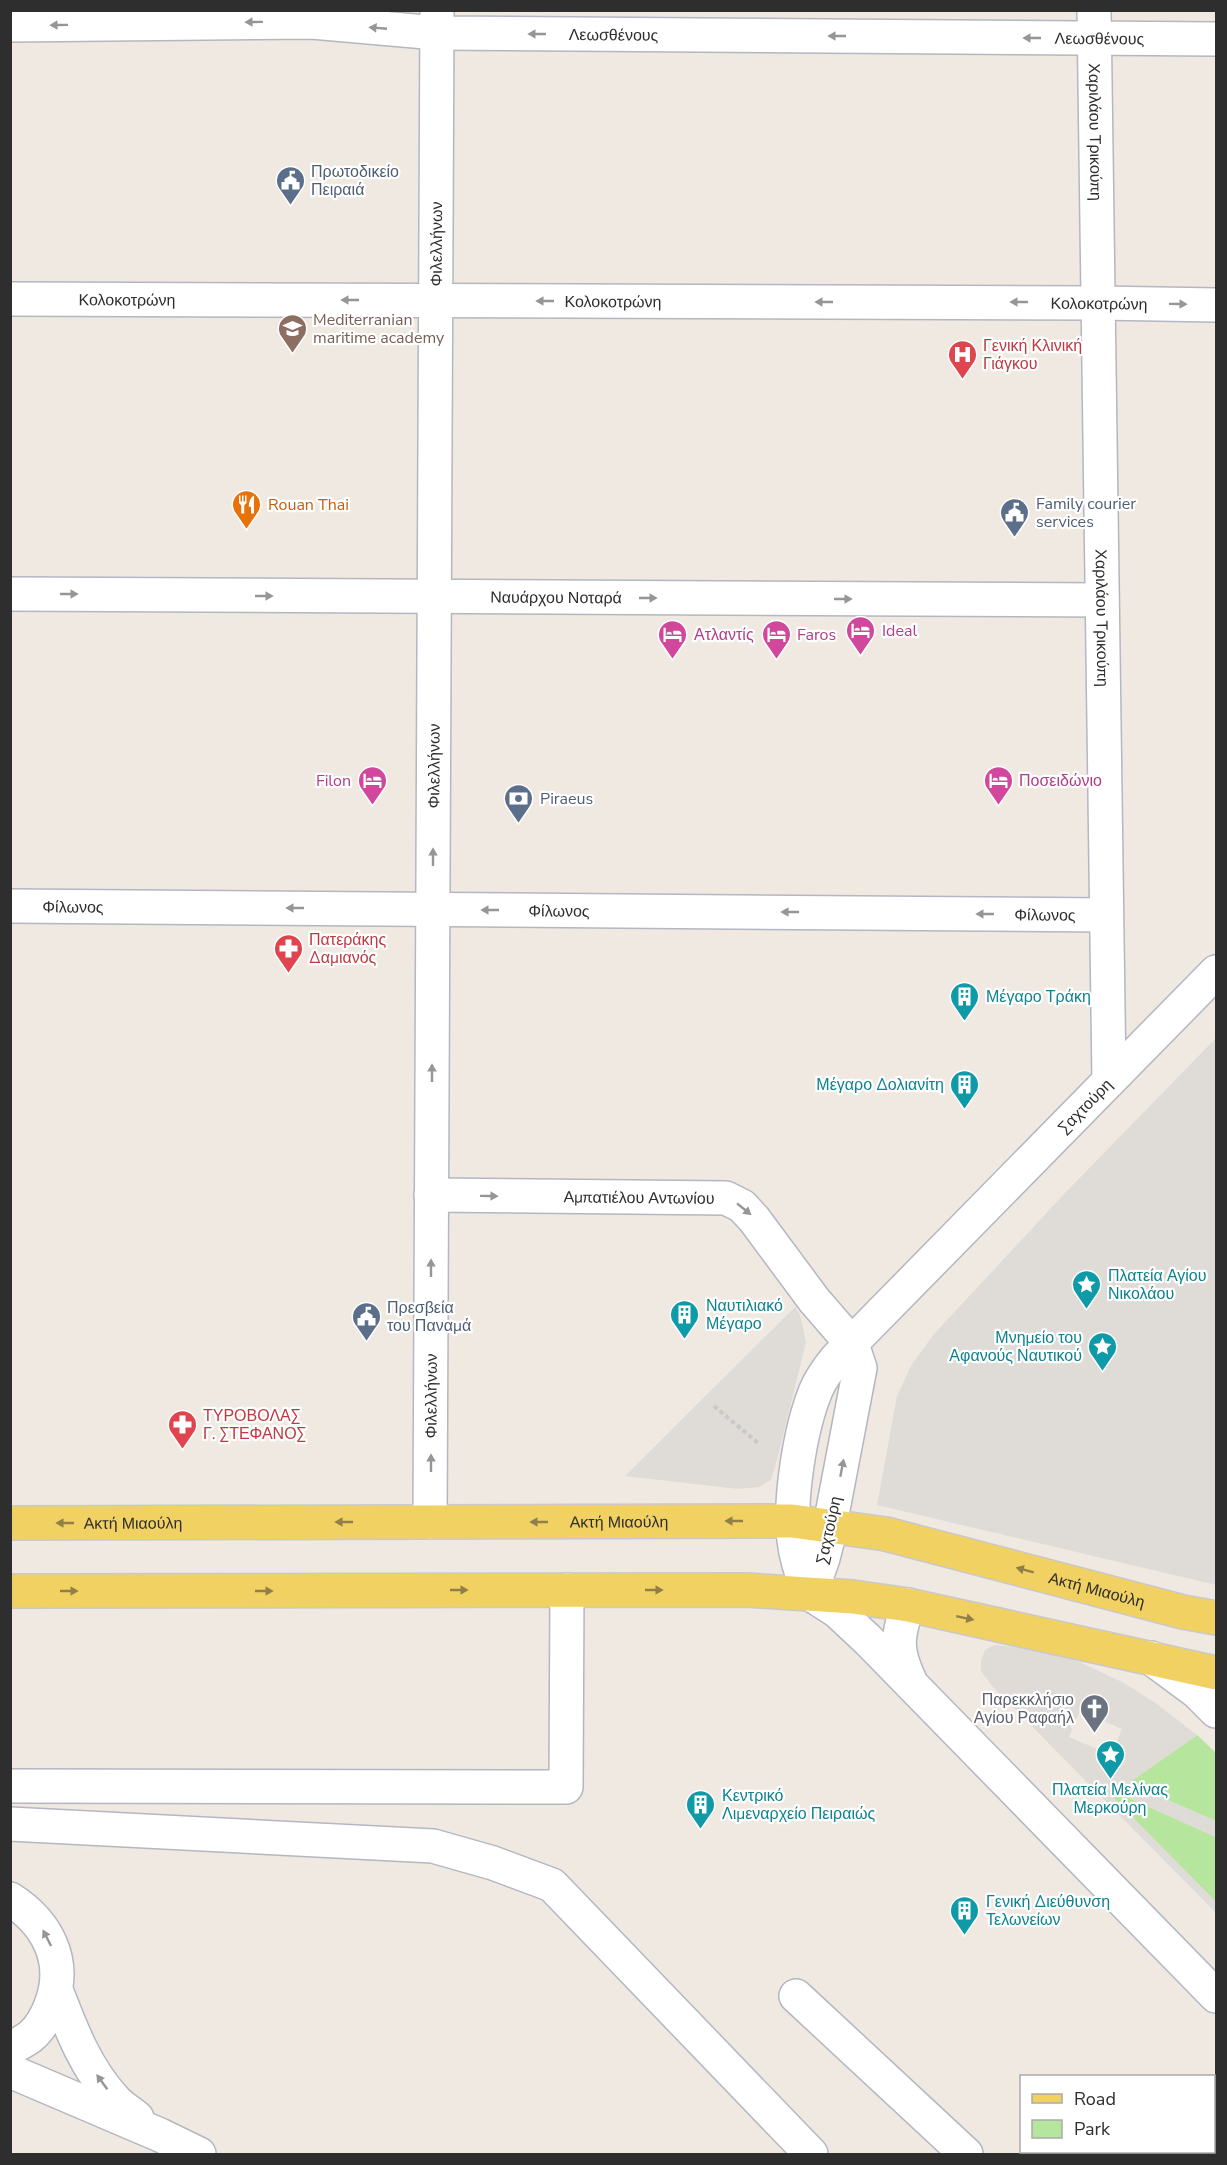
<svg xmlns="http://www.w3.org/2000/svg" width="1227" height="2165" font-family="'Nunito Sans',sans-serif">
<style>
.green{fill:#b6e59e}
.plaza{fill:#dfdcd8;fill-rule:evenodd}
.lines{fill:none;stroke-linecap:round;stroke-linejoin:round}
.minor-casing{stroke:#b4b7c1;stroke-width:36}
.major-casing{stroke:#c9c9c9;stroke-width:36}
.path{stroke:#c9c9c9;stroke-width:4;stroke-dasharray:4.5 3;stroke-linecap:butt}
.minor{stroke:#fff;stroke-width:33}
.major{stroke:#f2d163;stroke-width:33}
.oneway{fill:#969696}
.oneway2{fill:#908048}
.labels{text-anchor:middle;stroke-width:4.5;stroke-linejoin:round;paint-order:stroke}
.street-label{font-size:16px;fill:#2e2e2e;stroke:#fff}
.service-label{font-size:16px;fill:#4e5e75;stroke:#fff;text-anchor:start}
.education-label{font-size:16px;fill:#785e54;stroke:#fff;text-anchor:start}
.health-label{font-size:16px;fill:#be3a42;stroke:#fff;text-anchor:start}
.food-label{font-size:16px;fill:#c56008;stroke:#fff;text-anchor:start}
.hotel-label{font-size:16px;fill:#b23c85;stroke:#fff;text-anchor:start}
.culture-label{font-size:16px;fill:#0d838f;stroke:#fff;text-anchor:start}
.worship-label{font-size:16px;fill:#5b616d;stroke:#fff;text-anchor:end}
</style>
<rect width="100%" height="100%" fill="#efe9e1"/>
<!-- green -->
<g class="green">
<polygon points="1197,1735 1216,1753 1216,1821 1128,1783"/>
<polygon points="1118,1793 1216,1837 1216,1902 1113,1798"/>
</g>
<!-- plaza -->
<g class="plaza">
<polygon points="1216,1038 1216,1585 877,1505 897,1396 912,1364 934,1334 1065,1193"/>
<polygon points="795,1307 800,1315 806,1342 777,1460 771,1480 759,1487 738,1489 625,1476"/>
<path d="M994 1645 1048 1650 1071 1658 1124 1683 1157 1704 1197 1735 1129 1783 1216 1821V1837L1118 1793 1114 1798 1216 1902V1913L992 1686 981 1671V1661L985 1650ZM1080 1711 1122 1729 1111 1755 1069 1737 1072 1730 1069 1723 1077 1718Z"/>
</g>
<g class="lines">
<defs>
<g id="minor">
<path id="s1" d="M1094 10 1109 1080"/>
<path id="s2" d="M10 25 312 22 437 33 1216 39"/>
<path id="s3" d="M10 299 1098 303 1216 305"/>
<path id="s4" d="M10 594 1102 600"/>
<path id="s5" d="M10 906 1106 915"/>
<path id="s6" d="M431 1195 726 1198 742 1206 754 1219 814 1300 852 1344 860 1368 830 1525C827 1551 820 1571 809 1593"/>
<path id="s7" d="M430 1522 437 10"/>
<path id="s8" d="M809 1593C802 1576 796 1559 794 1540 789 1499 800 1429 816 1390 821 1378 828 1369 836 1359L1216 972"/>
<polyline points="809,1593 837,1611 868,1640 1216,1996"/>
<path d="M908 1605C897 1637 895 1649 910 1681"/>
<polyline points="1151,1658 1197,1692 1216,1711"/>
<polyline points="10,1786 566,1787 567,1590"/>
<polyline points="10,1824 433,1846 493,1863 552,1885 811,2154"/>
<path d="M10 1899C46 1922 67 1959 52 2002 48 2014 41 2028 30 2037 24 2041 17 2045 10 2049"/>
<path d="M56 1990C71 2029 86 2069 115 2100 121 2107 130 2112 137 2118"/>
<polyline points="796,1996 966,2154"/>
<polyline points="10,2071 160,2135 199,2154"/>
</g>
<g id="major">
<path id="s9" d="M10 1523 792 1521 886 1534 1183 1612 1216 1618"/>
<polyline points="10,1591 747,1590 853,1597 908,1605 1216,1673"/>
</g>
</defs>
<!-- minor casing -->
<use href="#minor" class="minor-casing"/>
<!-- major casing -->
<use href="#major" class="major-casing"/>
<!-- path -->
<polyline class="path" points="714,1406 758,1443"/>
<!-- minor -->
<use href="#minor" class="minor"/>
<!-- major -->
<use href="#major" class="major"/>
</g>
<!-- one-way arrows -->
<defs><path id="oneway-solid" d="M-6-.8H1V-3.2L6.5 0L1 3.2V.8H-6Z" transform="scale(1.5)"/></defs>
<g class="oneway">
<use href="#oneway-solid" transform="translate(254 22) rotate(179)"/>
<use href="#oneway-solid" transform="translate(59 25) rotate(179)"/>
<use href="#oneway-solid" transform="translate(378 28) rotate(-175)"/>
<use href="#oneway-solid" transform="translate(537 34) rotate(-180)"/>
<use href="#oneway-solid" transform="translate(837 36) rotate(-180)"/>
<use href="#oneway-solid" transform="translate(1032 38) rotate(-180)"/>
<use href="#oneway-solid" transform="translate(350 300) rotate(-180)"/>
<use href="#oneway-solid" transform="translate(545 301) rotate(-180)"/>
<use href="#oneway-solid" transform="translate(824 302) rotate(-180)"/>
<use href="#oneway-solid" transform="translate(1019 302) rotate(-180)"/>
<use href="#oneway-solid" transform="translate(1178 304) rotate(1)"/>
<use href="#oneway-solid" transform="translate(69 594)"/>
<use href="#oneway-solid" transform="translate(264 596)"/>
<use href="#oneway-solid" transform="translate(648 598)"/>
<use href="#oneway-solid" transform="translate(843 599)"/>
<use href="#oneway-solid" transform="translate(433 857) rotate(-90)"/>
<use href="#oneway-solid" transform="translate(295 908) rotate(-180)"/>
<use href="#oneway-solid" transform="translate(490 910) rotate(-180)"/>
<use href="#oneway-solid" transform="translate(790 912) rotate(-180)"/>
<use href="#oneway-solid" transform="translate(985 914) rotate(-180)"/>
<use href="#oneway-solid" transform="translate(432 1073) rotate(-90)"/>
<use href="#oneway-solid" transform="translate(489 1196) rotate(1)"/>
<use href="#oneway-solid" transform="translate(744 1209) rotate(39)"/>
<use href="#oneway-solid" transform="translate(431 1268) rotate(-90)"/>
<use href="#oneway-solid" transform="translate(431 1463) rotate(-90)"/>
<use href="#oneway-solid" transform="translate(842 1468) rotate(-79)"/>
<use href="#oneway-solid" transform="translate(47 1938) rotate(-117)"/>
<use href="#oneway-solid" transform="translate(102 2082) rotate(-126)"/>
</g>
<g class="oneway2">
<use href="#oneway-solid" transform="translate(734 1521) rotate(180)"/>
<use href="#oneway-solid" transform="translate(344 1522) rotate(180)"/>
<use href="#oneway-solid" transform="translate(539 1522) rotate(-180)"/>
<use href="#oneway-solid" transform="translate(65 1523) rotate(180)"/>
<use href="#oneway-solid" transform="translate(1025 1570) rotate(-165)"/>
<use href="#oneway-solid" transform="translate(459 1590)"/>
<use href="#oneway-solid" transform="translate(654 1590)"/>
<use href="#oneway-solid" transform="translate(69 1591)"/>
<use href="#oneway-solid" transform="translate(264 1591)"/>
<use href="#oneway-solid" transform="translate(965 1618) rotate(12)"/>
</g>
<!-- icons -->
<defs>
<symbol id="civic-pin" viewBox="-11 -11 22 30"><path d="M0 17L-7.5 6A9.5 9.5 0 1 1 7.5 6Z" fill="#5c6f8a" stroke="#fff"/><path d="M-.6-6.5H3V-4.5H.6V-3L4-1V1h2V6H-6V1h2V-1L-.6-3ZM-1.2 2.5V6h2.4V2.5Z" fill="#fff"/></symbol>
<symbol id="university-pin" viewBox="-11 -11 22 30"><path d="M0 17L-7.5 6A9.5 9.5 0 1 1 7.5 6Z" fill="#8d6e63" stroke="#fff"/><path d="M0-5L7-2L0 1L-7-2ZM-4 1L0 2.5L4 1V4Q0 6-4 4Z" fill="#fff"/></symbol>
<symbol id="hospital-pin" viewBox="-11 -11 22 30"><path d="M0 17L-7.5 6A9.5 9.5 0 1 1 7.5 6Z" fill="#e0444e" stroke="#fff"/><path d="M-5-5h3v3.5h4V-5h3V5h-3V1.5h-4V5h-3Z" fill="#fff"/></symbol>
<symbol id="restaurant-pin" viewBox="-11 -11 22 30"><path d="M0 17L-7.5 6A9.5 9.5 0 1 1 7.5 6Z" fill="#e8710a" stroke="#fff"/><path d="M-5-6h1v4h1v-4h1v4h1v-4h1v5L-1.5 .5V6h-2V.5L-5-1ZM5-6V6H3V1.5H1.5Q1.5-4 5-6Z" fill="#fff"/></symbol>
<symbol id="hotel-pin" viewBox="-11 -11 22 30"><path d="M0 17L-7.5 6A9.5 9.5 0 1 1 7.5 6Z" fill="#d1479c" stroke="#fff"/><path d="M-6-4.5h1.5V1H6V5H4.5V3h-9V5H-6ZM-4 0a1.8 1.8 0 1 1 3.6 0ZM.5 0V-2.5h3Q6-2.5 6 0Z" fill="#fff"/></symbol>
<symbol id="bank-pin" viewBox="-11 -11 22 30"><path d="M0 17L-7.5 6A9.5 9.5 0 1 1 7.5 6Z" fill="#5c6f8a" stroke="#fff"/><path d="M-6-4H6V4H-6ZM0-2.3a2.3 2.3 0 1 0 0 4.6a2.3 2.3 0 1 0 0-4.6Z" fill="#fff"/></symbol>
<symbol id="pharmacy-pin" viewBox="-11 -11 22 30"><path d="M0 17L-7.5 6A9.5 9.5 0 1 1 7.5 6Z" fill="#e0444e" stroke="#fff"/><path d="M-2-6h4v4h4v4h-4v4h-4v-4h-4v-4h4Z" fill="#fff"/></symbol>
<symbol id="building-pin" viewBox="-11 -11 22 30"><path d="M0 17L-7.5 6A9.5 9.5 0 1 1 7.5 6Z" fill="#0f9aa8" stroke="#fff"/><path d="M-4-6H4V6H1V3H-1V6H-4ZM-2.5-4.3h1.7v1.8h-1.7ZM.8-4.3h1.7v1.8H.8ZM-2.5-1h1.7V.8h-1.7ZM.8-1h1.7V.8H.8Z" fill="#fff"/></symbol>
<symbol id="sight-pin" viewBox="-11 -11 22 30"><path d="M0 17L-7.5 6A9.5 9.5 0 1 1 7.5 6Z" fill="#0f9aa8" stroke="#fff"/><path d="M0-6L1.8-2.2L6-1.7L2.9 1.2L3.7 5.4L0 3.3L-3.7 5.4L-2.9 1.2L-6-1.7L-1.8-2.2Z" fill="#fff"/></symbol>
<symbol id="church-pin" viewBox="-11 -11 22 30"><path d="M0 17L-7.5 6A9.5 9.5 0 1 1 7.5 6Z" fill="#6b7280" stroke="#fff"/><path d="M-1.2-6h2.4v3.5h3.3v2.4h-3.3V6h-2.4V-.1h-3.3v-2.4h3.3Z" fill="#fff"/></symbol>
</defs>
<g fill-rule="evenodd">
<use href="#civic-pin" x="274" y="164" width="33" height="45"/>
<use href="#university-pin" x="276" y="312" width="33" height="45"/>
<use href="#hospital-pin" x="946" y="338" width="33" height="45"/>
<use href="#restaurant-pin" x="230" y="488" width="33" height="45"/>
<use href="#civic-pin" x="998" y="496" width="33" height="45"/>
<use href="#hotel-pin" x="844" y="614" width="33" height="45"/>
<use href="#hotel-pin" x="656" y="618" width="33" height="45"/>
<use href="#hotel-pin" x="760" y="618" width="33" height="45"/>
<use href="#hotel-pin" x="356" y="764" width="33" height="45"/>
<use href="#hotel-pin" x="982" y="764" width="33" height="45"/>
<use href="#bank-pin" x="502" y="782" width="33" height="45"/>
<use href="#pharmacy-pin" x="272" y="932" width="33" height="45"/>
<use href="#building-pin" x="948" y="980" width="33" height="45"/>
<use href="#building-pin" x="948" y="1068" width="33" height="45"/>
<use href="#sight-pin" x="1070" y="1268" width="33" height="45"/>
<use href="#building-pin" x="668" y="1298" width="33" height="45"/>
<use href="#civic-pin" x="350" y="1300" width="33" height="45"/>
<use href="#sight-pin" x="1086" y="1330" width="33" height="45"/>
<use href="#pharmacy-pin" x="166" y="1408" width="33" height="45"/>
<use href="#church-pin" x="1078" y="1692" width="33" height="45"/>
<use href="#sight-pin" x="1094" y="1738" width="33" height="45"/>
<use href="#building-pin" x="684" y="1788" width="33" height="45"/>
<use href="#building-pin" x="948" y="1894" width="33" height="45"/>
</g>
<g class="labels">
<!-- street labels -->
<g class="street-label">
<text dy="6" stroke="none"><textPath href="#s2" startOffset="604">Λεωσθένους</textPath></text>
<text dy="6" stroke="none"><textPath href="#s2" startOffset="1090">Λεωσθένους</textPath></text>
<text dy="6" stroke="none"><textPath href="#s1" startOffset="122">Χαριλάου Τρικούπη</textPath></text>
<text dy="6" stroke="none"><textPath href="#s7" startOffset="1278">Φιλελλήνων</textPath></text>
<text dy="6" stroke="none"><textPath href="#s3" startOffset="117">Κολοκοτρώνη</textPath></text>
<text dy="6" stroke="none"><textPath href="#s3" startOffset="603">Κολοκοτρώνη</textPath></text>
<text dy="6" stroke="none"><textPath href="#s3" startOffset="1089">Κολοκοτρώνη</textPath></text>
<text dy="6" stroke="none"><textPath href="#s4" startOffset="546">Ναυάρχου Νοταρά</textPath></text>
<text dy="6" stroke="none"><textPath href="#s1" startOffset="608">Χαριλάου Τρικούπη</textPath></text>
<text dy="6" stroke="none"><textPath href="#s7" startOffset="756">Φιλελλήνων</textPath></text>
<text dy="6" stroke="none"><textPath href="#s5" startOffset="63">Φίλωνος</textPath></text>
<text dy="6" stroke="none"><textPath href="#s5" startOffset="549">Φίλωνος</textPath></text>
<text dy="6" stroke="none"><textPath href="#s5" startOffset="1035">Φίλωνος</textPath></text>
<text dy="6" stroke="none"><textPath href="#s8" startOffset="600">Σαχτούρη</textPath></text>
<text dy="6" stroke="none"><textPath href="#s6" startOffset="208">Αμπατιέλου Αντωνίου</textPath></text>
<text dy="6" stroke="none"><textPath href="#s7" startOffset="126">Φιλελλήνων</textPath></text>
<text dy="6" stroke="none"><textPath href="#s9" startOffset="609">Ακτή Μιαούλη</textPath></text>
<text dy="6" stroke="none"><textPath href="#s9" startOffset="123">Ακτή Μιαούλη</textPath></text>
<text transform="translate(828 1530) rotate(-78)" y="6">Σαχτούρη</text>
<text dy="6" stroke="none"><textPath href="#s9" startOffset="1095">Ακτή Μιαούλη</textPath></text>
</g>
<!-- service labels -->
<g class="service-label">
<text x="311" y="177">Πρωτοδικείο<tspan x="311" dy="18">Πειραιά</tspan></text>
<text x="1036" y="509">Family courier<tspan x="1036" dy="18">services</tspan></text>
<text x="540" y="804">Piraeus</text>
<text x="387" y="1313">Πρεσβεία<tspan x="387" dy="18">του Παναμά</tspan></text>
</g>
<!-- education labels -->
<g class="education-label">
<text x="313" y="325">Mediterranian<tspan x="313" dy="18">maritime academy</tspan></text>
</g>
<!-- health labels -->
<g class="health-label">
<text x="983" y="351">Γενική Κλινική<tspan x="983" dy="18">Γιάγκου</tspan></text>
<text x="309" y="945">Πατεράκης<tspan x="309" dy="18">Δαμιανός</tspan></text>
<text x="203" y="1421">ΤΥΡΟΒΟΛΑΣ<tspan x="203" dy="18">Γ. ΣΤΕΦΑΝΟΣ</tspan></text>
</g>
<!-- food labels -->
<g class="food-label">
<text x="268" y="510">Rouan Thai</text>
</g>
<!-- hotel labels -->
<g class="hotel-label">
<text x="882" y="636">Ideal</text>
<text x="694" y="640">Ατλαντίς</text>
<text x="797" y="640">Faros</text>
<text x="351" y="786" text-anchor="end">Filon</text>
<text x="1019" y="786">Ποσειδώνιο</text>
</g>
<!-- culture labels -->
<g class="culture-label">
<text x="986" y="1002">Μέγαρο Τράκη</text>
<text x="944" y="1090" text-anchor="end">Μέγαρο Δολιανίτη</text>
<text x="1108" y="1281">Πλατεία Αγίου<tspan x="1108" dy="18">Νικολάου</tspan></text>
<text x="706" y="1311">Ναυτιλιακό<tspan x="706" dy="18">Μέγαρο</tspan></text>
<text x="1082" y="1343" text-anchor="end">Μνημείο του<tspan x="1082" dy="18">Αφανούς Ναυτικού</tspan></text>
<text x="1110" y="1795" text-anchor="middle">Πλατεία Μελίνας<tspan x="1110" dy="18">Μερκούρη</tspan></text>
<text x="722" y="1801">Κεντρικό<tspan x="722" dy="18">Λιμεναρχείο Πειραιώς</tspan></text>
<text x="986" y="1907">Γενική Διεύθυνση<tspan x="986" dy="18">Τελωνείων</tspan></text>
</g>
<!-- worship labels -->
<g class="worship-label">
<text x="1074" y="1705">Παρεκκλήσιο<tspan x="1074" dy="18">Αγίου Ραφαήλ</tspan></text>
</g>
</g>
<!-- border -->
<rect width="1227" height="2165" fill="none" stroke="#2e2e2e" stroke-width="24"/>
<!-- legend -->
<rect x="1020" y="2075" width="195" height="78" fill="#ffffff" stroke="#ababab" stroke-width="1.5"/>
<rect x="1032" y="2094" width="30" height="9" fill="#f2d163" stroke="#ababab" stroke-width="1.5"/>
<text x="1074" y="2105" font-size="18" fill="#2e2e2e">Road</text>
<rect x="1032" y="2120" width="30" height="18" fill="#b6e59e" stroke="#ababab" stroke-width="1.5"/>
<text x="1074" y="2135" font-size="18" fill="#2e2e2e">Park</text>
</svg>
